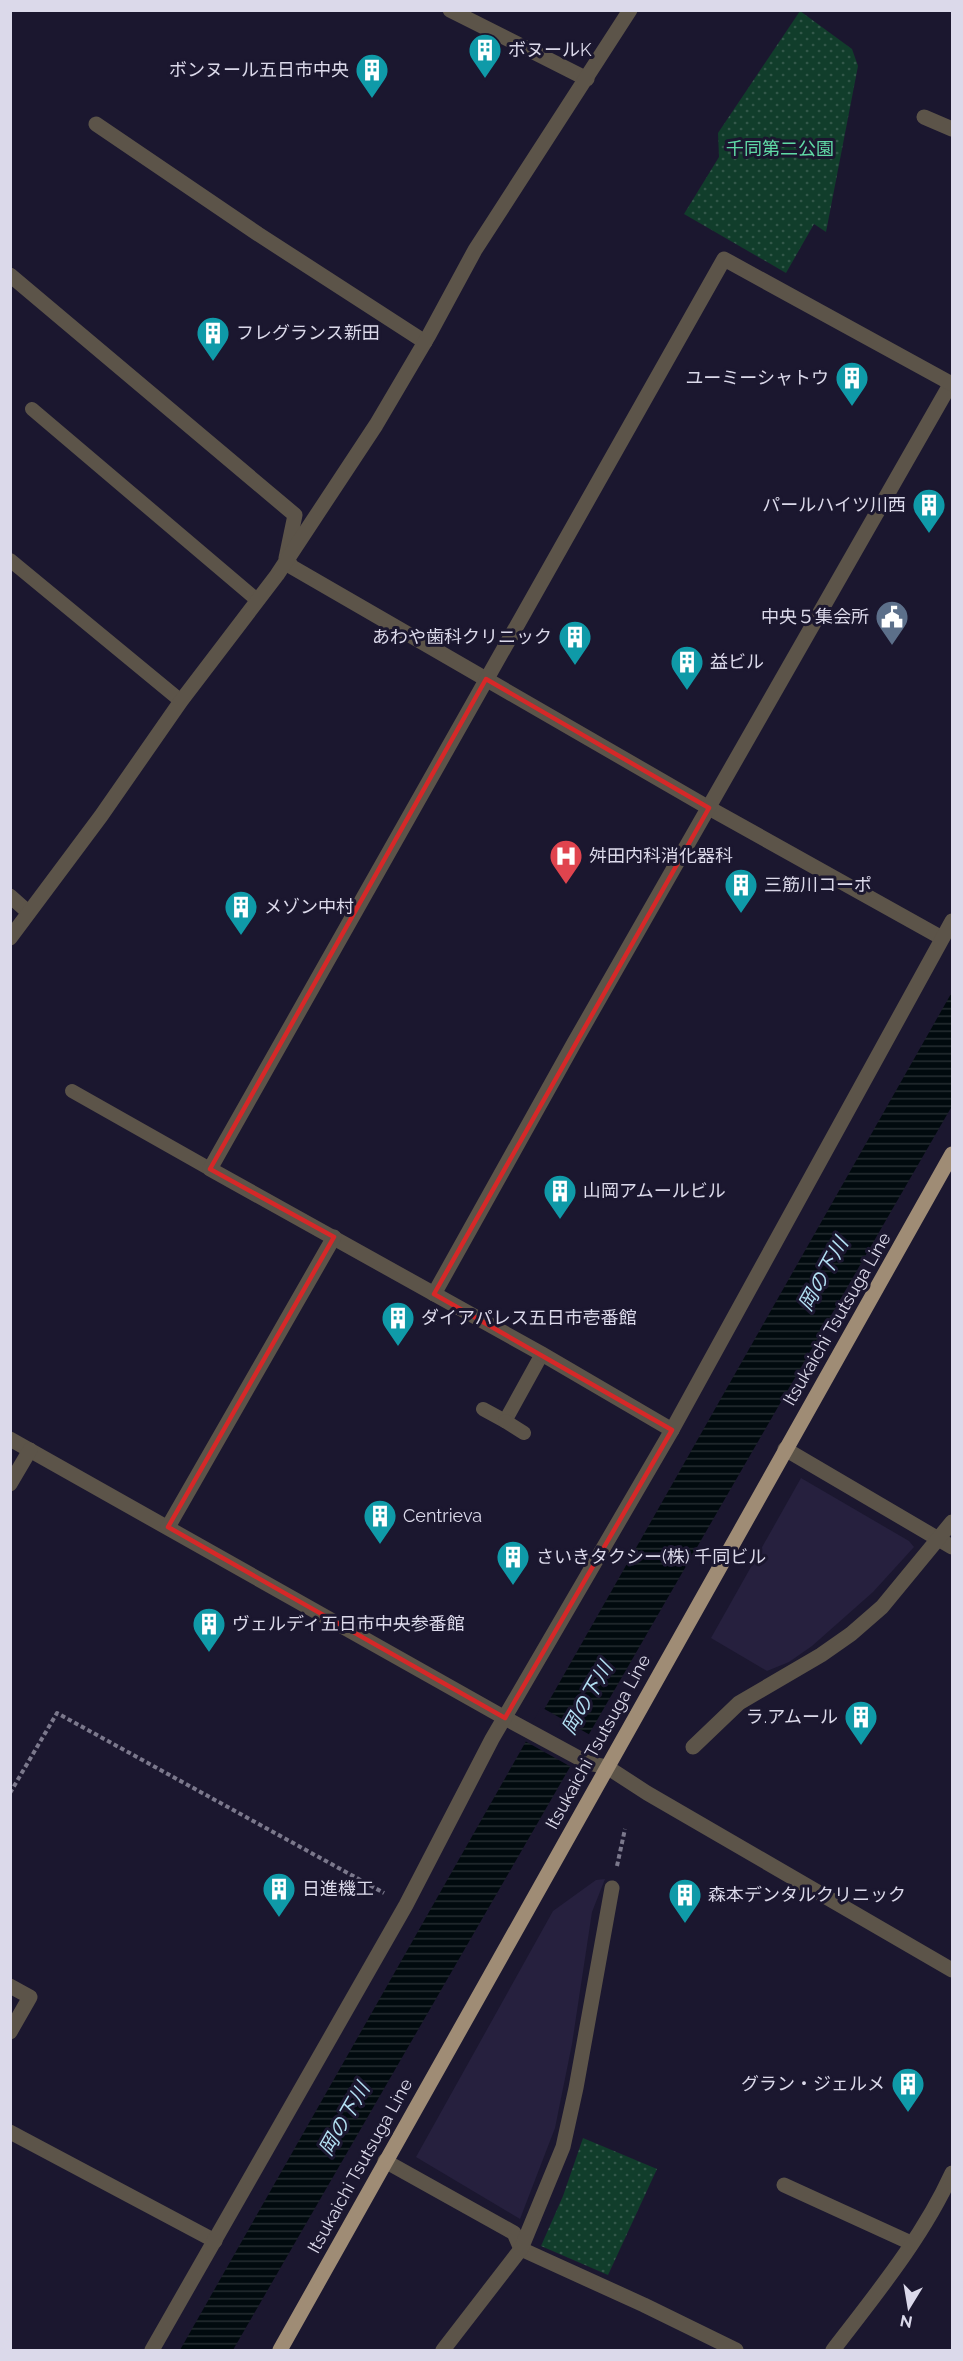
<svg xmlns="http://www.w3.org/2000/svg" width="963" height="2361" font-family="Raleway,'Noto Sans JP',sans-serif">
<style>
.built{fill:#26203e}
.grass{fill:url(#grass-dots)}
.water{fill:url(#water-rules)}
.pier{fill:#1b172f}
.lines{fill:none;stroke-linecap:round;stroke-linejoin:round}
.path{stroke:#7b788c;stroke-width:4;stroke-dasharray:4.5 3;stroke-linecap:butt}
.service{stroke:#5c5449;stroke-width:14}
.minor{stroke:#5c5449;stroke-width:15}
.tertiary{stroke:#5c5449;stroke-width:15}
.primary{stroke:#9f8c75;stroke-width:15}
.marked{fill:none;stroke:#d62828;stroke-width:4.5;stroke-linejoin:round}
.labels{text-anchor:middle;stroke-width:6;stroke-linejoin:round;paint-order:stroke}
.poi-label{font-size:18px;fill:#dbd9ea;stroke:#1b172f;text-anchor:start}
.park-label{font-size:18px;fill:#60daa6;stroke:#1b172f}
.street-label{font-size:18px;fill:#dbd9ea;stroke:#1b172f}
.water-label{font-size:20px;font-style:italic;fill:#b2dff2;stroke:#1b172f}
</style>
<defs>
<pattern id="grass-dots" width="8" height="8" patternUnits="userSpaceOnUse" patternTransform="scale(1.5)"><rect width="8" height="8" fill="#113d2b"/><path d="M2 2h.1M6 6h.1" fill="none" stroke="#33584a" stroke-width="1.8" stroke-linecap="round"/></pattern>
<pattern id="water-rules" width="6" height="5" patternUnits="userSpaceOnUse" patternTransform="scale(1.5)"><rect width="6" height="5" fill="#010a0e"/><path d="M0 2.5h6" fill="none" stroke="#252d31"/></pattern>
</defs>
<rect width="100%" height="100%" fill="#1b172f"/>
<!-- built -->
<g class="built">
<polygon points="801,1478 909,1541 914,1547 873,1592 812,1646 789,1662 767,1671 711,1638"/>
<polygon points="605,1879 592,1912 572,2044 555,2128 520,2219 416,2157 553,1911 596,1880"/>
</g>
<!-- grass -->
<g class="grass">
<polygon points="800,11 852,49 858,66 826,232 814,224 786,273 684,214 719,157 718,133"/>
<polygon points="583,2138 657,2169 608,2275 541,2246 563,2196"/>
</g>
<!-- water -->
<polygon class="water" points="952,992 952,1106 233,2350 180,2350"/>
<!-- pier -->
<polygon class="pier" points="541,1707 592,1736 573,1768 523,1740"/>
<g class="lines">
<!-- path -->
<g class="path">
<polyline points="10,1793 57,1713 384,1893"/>
<polyline points="617,1866 625,1829"/>
</g>
<!-- service -->
<g class="service">
<polyline points="32,409 257,600"/>
<polyline points="10,560 181,701"/>
<polyline points="72,1091 210,1169"/>
<polyline points="483,1409 505,1421 542,1354"/>
<polyline points="505,1421 524,1433"/>
</g>
<!-- minor -->
<g class="minor">
<polyline points="450,10 587,79"/>
<polyline points="924,117 952,129"/>
<polyline points="96,124 258,234 425,342"/>
<polyline points="10,275 295,515 286,558 292,567 709,808 942,938"/>
<polyline points="10,896 28,912"/>
<polyline points="10,938 101,816 181,701 277,575 376,425 429,335 475,250 630,10"/>
<polyline points="434,1294 574,1043 951,383"/>
<polyline points="672,1430 542,1354 210,1169 724,259 952,384"/>
<polyline points="10,1439 505,1718 588,1763 607,1767"/>
<polyline points="785,1449 952,1547"/>
<polyline points="10,1484 30,1450"/>
<polyline points="168,1527 334,1237"/>
<polyline points="693,1747 739,1703 821,1655 851,1634 882,1607 952,1522"/>
<polyline points="10,1986 30,1997 10,2032"/>
<polyline points="10,2132 215,2241"/>
<polyline points="385,2161 514,2233 521,2249 644,2305 736,2350"/>
<polyline points="784,2185 911,2243"/>
<polyline points="152,2350 406,1905 492,1739 672,1430 952,921"/>
<polyline points="443,2350 521,2249 563,2147 576,2088 612,1888"/>
<path d="M833 2350C876 2294 923 2237 952 2173"/>
</g>
<!-- tertiary -->
<polyline class="tertiary" points="607,1767 647,1793 952,1970"/>
<!-- primary -->
<polyline class="primary" points="280,2350 952,1154"/>
</g>
<!-- marked area -->
<path class="marked" d="M486 679 709 808 434 1294 672 1430 505 1718 168 1527 334 1237 210 1169Z"/>
<!-- icons -->
<defs>
<symbol id="building-pin" viewBox="-11 -11 22 30"><path d="M0 17L-7.5 6A9.5 9.5 0 1 1 7.5 6Z" fill="#0f9aa8" stroke="#1b172f"/><path d="M-4-6H4V6H1V3H-1V6H-4ZM-2.5-4.3h1.7v1.8h-1.7ZM.8-4.3h1.7v1.8H.8ZM-2.5-1h1.7V.8h-1.7ZM.8-1h1.7V.8H.8Z" fill="#fff"/></symbol>
<symbol id="civic-pin" viewBox="-11 -11 22 30"><path d="M0 17L-7.5 6A9.5 9.5 0 1 1 7.5 6Z" fill="#5c6f8a" stroke="#1b172f"/><path d="M-.6-6.5H3V-4.5H.6V-3L4-1V1h2V6H-6V1h2V-1L-.6-3ZM-1.2 2.5V6h2.4V2.5Z" fill="#fff"/></symbol>
<symbol id="hospital-pin" viewBox="-11 -11 22 30"><path d="M0 17L-7.5 6A9.5 9.5 0 1 1 7.5 6Z" fill="#e0444e" stroke="#1b172f"/><path d="M-5-5h3v3.5h4V-5h3V5h-3V1.5h-4V5h-3Z" fill="#fff"/></symbol>
</defs>
<g fill-rule="evenodd">
<use href="#building-pin" x="466" y="31" width="38" height="52"/>
<use href="#building-pin" x="353" y="51" width="38" height="52"/>
<use href="#building-pin" x="194" y="314" width="38" height="52"/>
<use href="#building-pin" x="833" y="359" width="38" height="52"/>
<use href="#building-pin" x="910" y="486" width="38" height="52"/>
<use href="#civic-pin" x="873" y="598" width="38" height="52"/>
<use href="#building-pin" x="556" y="618" width="38" height="52"/>
<use href="#building-pin" x="668" y="643" width="38" height="52"/>
<use href="#hospital-pin" x="547" y="837" width="38" height="52"/>
<use href="#building-pin" x="722" y="866" width="38" height="52"/>
<use href="#building-pin" x="222" y="888" width="38" height="52"/>
<use href="#building-pin" x="541" y="1172" width="38" height="52"/>
<use href="#building-pin" x="379" y="1299" width="38" height="52"/>
<use href="#building-pin" x="361" y="1497" width="38" height="52"/>
<use href="#building-pin" x="494" y="1538" width="38" height="52"/>
<use href="#building-pin" x="190" y="1605" width="38" height="52"/>
<use href="#building-pin" x="842" y="1698" width="38" height="52"/>
<use href="#building-pin" x="260" y="1870" width="38" height="52"/>
<use href="#building-pin" x="666" y="1876" width="38" height="52"/>
<use href="#building-pin" x="889" y="2065" width="38" height="52"/>
</g>
<g class="labels">
<!-- poi labels -->
<g class="poi-label">
<text x="508" y="56">ボヌールK</text>
<text x="349" y="76" text-anchor="end">ボンヌール五日市中央</text>
<text x="236" y="339">フレグランス新田</text>
<text x="829" y="384" text-anchor="end">ユーミーシャトウ</text>
<text x="906" y="511" text-anchor="end">パールハイツ川西</text>
<text x="869" y="623" text-anchor="end">中央５集会所</text>
<text x="552" y="643" text-anchor="end">あわや歯科クリニック</text>
<text x="710" y="668">益ビル</text>
<text x="589" y="862">舛田内科消化器科</text>
<text x="764" y="891">三筋川コーポ</text>
<text x="264" y="913">メゾン中村</text>
<text x="583" y="1197">山岡アムールビル</text>
<text x="421" y="1324">ダイアパレス五日市壱番館</text>
<text x="403" y="1522">Centrieva</text>
<text x="536" y="1563">さいきタクシー(株) 千同ビル</text>
<text x="232" y="1630">ヴェルディ五日市中央参番館</text>
<text x="838" y="1723" text-anchor="end">ラ.アムール</text>
<text x="302" y="1895">日進機工</text>
<text x="708" y="1901">森本デンタルクリニック</text>
<text x="885" y="2090" text-anchor="end">グラン・ジェルメ</text>
</g>
<!-- park labels -->
<g class="park-label">
<text x="780" y="155">千同第二公園</text>
</g>
<!-- street labels -->
<g class="street-label">
<text transform="translate(837 1319) rotate(-60)" y="6">Itsukaichi Tsutsuga Line</text>
<text transform="translate(598 1742) rotate(-61)" y="6">Itsukaichi Tsutsuga Line</text>
<text transform="translate(360 2166) rotate(-61)" y="6">Itsukaichi Tsutsuga Line</text>
</g>
<!-- water labels -->
<g class="water-label">
<text transform="translate(823 1274) rotate(-61)" y="7">岡の下川</text>
<text transform="translate(587 1698) rotate(-60)" y="7">岡の下川</text>
<text transform="translate(344 2119) rotate(-60)" y="7">岡の下川</text>
</g>
</g>
<!-- border -->
<rect width="963" height="2361" fill="none" stroke="#dbd9ea" stroke-width="24"/>
<!-- north arrow -->
<g transform="translate(909 2307) rotate(191)" stroke="#1b172f" stroke-width="4.5" paint-order="stroke">
<path d="M0-4.5L10 22L0 15L-10 22Z" fill="#dbd9ea"/>
<text y="-9" font-size="16" font-weight="bold" text-anchor="middle" fill="#dbd9ea">N</text>
</g>
</svg>
